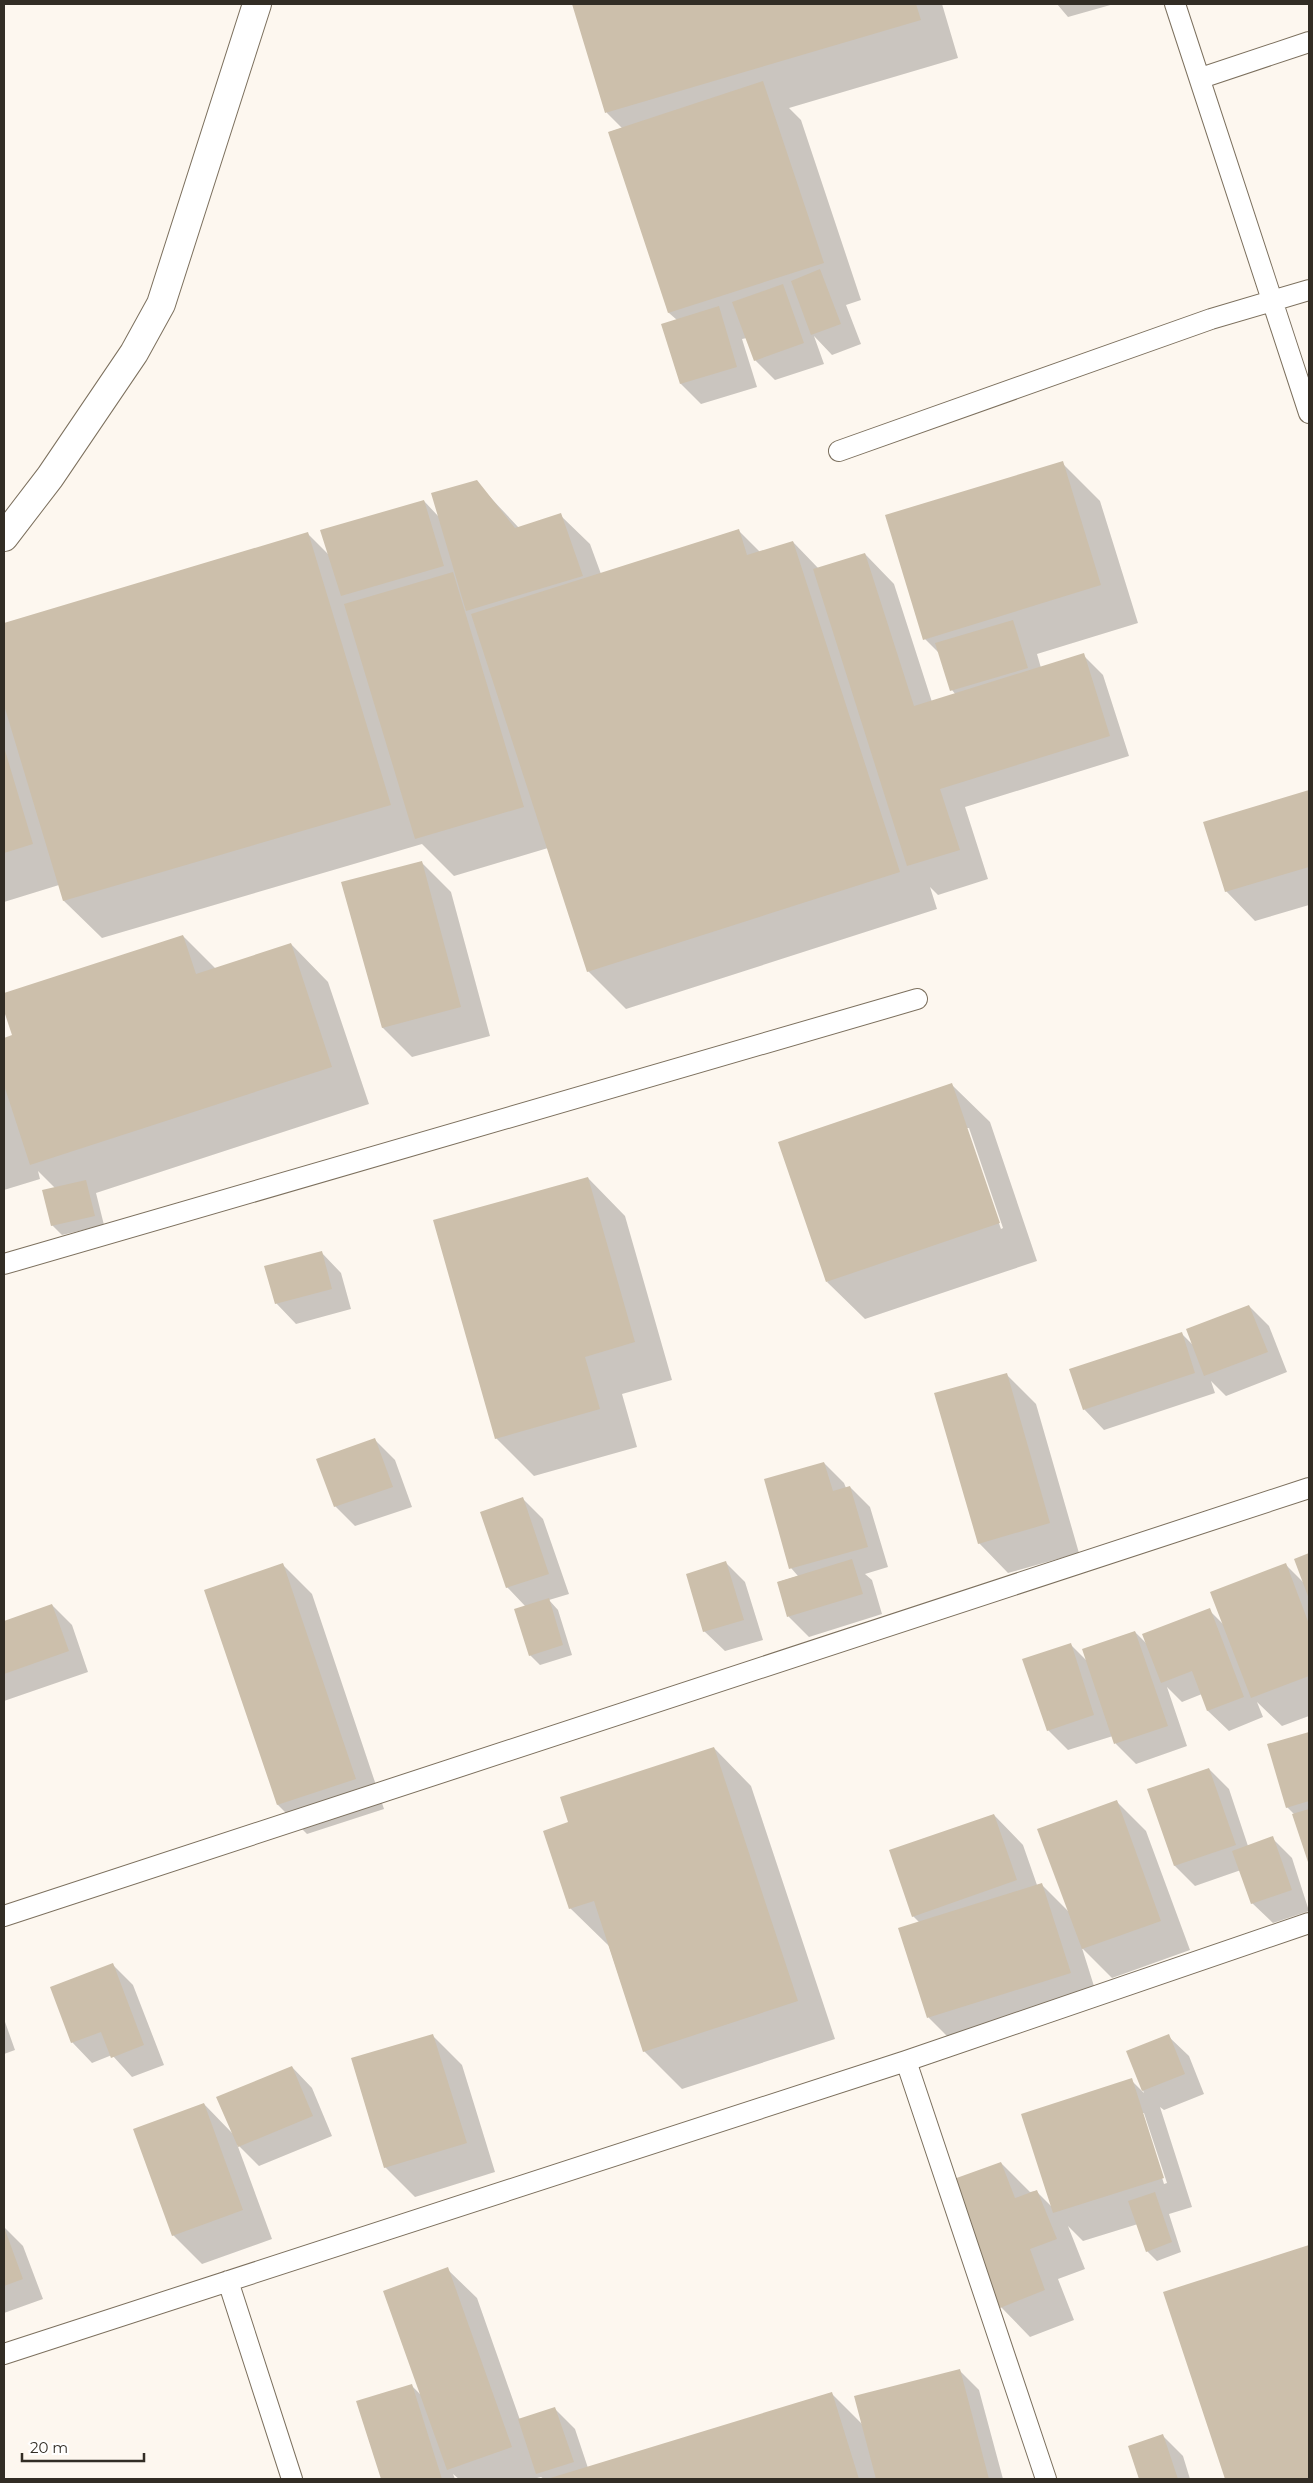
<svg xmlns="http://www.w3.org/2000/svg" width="1313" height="2483" font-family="Montserrat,sans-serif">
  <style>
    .shadow { fill: #0003; fill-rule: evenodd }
    .building { fill: #ccbfab }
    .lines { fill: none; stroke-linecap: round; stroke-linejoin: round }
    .lane-casing { stroke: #7c705e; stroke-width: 22 }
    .street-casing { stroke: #7c705e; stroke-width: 30 }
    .lane { stroke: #fff; stroke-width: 20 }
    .street { stroke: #fff; stroke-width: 28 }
  </style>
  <rect width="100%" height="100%" fill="#fdf7ef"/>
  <path class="shadow" d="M574 4H942L958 58 789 108 801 120 861 300 846 305 861 344 832 355 814 336 824 364 775 380 755 360 747 338 742 339 757 387 701 404 681 384 677 320 669 313 610 132 622 128 607 113Z
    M1057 4H1114L1068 17Z
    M1062 463 1100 501 1138 623 1037 654 1041 668 1083 655 1103 675 1129 756 965 807 988 879 938 895 930 887 937 909 626 1009 588 971 548 848 454 876 422 844 102 938 64 901 59 885 4 902V624L308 534 329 555 424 501 439 517 476 482 519 528 560 515 590 544 601 574 738 530 760 552 793 542 819 569 865 554 894 584 932 702 956 695 952 690 941 655 925 639Z
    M1309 792V905L1255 921 1226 891 1205 823Z
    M421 862 451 892 490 1036 412 1057 383 1028 343 883Z
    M183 936 216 969 291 944 328 982 369 1104 96 1193 104 1225 62 1235 52 1225 55 1188 38 1171 40 1179 4 1190V1039L14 1036 4 1007V995Z
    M952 1085 990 1122 1037 1261 865 1319 827 1282ZM966 1128H969L1003 1228 1001 1229Z
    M588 1178 625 1216 672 1380 622 1394 637 1447 534 1476 496 1438Z
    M321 1252 341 1273 351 1309 296 1324 276 1303Z
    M1249 1306 1269 1326 1287 1372 1226 1396 1211 1381 1215 1393 1104 1430 1084 1409 1182 1334 1194 1346Z
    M1006 1374 1036 1404 1079 1553 1008 1573 979 1543Z
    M375 1440 395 1460 412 1507 355 1526 335 1506Z
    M824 1463 844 1483 846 1488 850 1487 870 1507 888 1567 865 1574 872 1580 882 1614 809 1637 789 1617 778 1582 798 1576 791 1568Z
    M523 1499 543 1519 569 1594 549 1600 558 1610 572 1655 540 1665 530 1655 526 1607 507 1587Z
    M1309 1554V1716L1282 1726 1257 1702 1263 1717 1229 1731 1208 1711 1202 1694 1182 1702 1167 1687 1187 1746 1136 1764 1116 1744 1113 1736 1068 1750 1048 1730 1070 1644 1088 1662 1135 1632 1147 1644 1209 1610 1224 1625 1286 1565 1304 1583 1295 1560Z
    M725 1562 745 1582 763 1640 725 1651 704 1631Z
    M282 1564 312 1594 384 1809 307 1834 278 1805Z
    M52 1605 72 1625 88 1672 4 1701V1622Z
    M1309 1733V1862L1295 1815 1287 1807 1269 1745Z
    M714 1748 751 1786 835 2039 682 2089 644 2051 609 1946 570 1908V1823Z
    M1209 1769 1229 1789 1248 1846 1272 1838 1292 1858 1309 1911 1273 1923 1252 1903 1241 1870 1195 1886 1175 1866 1149 1790Z
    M1117 1802 1146 1831 1190 1950 1112 1978 1082 1948 1099 2002 958 2047 929 2018 900 1929 920 1923 913 1916 994 1815 1023 1845 1037 1885 1041 1884 1069 1912Z
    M113 1965 133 1985 164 2065 132 2077 112 2055 92 2063 72 2042Z
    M4 2019 15 2050 4 2054Z
    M432 2035 462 2065 495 2172 415 2197 385 2167Z
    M1168 2036 1189 2056 1204 2094 1164 2110 1160 2107 1192 2207 1169 2214 1181 2252 1157 2261 1147 2251 1138 2224 1083 2241 1068 2226 1085 2269 1058 2279 1074 2320 1030 2337 1001 2307V2163L1030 2192 1036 2191 1052 2207 1131 2080 1144 2093 1128 2052ZM1142 2113H1144L1167 2183 1164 2184Z
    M292 2067 312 2088 332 2136 259 2166 237 2144 272 2239 202 2264 173 2235 204 2104 233 2134Z
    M4 2227 23 2246 43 2299 4 2313Z
    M1309 2246V2479H1227L1165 2293Z
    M447 2269 477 2298 520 2420 555 2409 575 2429 588 2468 831 2393 863 2425 959 2370 979 2390 1003 2479H544L541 2477 533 2479H459L453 2474 455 2479H382L358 2402 412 2386 422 2396Z
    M1163 2436 1183 2456 1190 2479H1140L1130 2447Z"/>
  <path class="building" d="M572 4H916L921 20 605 113Z
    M763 81 824 263 668 313 608 132Z
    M820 269 841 324 811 335 791 281Z
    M783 284 804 343 754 361 732 302Z
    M719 306 737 367 680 384 661 324Z
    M1063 461 1101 585 923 640 885 515Z
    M477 480 515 528 561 513 583 576 466 611 431 493Z
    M424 500 444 566 341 596 320 530Z
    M739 529 747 555 793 541 900 872 587 972 471 614Z
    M308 532 391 805 63 901 4 705V623Z
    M865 553 914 706 1084 653 1110 736 940 789 960 850 907 866 813 569Z
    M453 572 524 807 415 839 344 604Z
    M1013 620 1028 668 950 691 935 643Z
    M4 747 33 844 4 853Z
    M1309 790V867L1225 892 1203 822Z
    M422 861 461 1007 382 1028 341 882Z
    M183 935 196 974 291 943 332 1067 30 1165 4 1085V1038L12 1035 4 1011V993Z
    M952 1083 1000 1223 826 1282 778 1142Z
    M588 1177 635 1342 585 1357 600 1409 495 1439 433 1220Z
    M86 1180 95 1216 51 1226 42 1190Z
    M322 1251 332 1289 275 1304 264 1266Z
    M1249 1305 1268 1352 1204 1376 1186 1329Z
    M1182 1332 1195 1373 1083 1410 1069 1369Z
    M1007 1373 1050 1523 978 1544 934 1393Z
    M375 1438 393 1487 334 1507 316 1459Z
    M824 1462 833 1491 850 1486 868 1547 789 1569 764 1479Z
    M523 1497 549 1574 506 1588 480 1512Z
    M1309 1553V1599L1294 1559Z
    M852 1559 863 1594 787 1617 777 1582Z
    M726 1561 744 1620 703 1632 686 1574Z
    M283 1563 356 1779 277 1805 204 1590Z
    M1286 1563 1309 1624V1676L1251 1698 1210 1592Z
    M549 1598 563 1645 529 1656 514 1609Z
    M52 1604 69 1651 4 1674V1621Z
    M1210 1608 1244 1697 1207 1711 1192 1671 1161 1683 1142 1634Z
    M1135 1631 1168 1726 1114 1744 1082 1649Z
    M1071 1643 1094 1715 1047 1731 1022 1659Z
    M1309 1732V1801L1286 1808 1267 1744Z
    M714 1747 798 2001 643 2052 594 1901 569 1909 543 1831 568 1822 560 1797Z
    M1209 1768 1236 1845 1174 1866 1147 1789Z
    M1117 1800 1161 1921 1082 1949 1037 1829Z
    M1309 1809V1865L1292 1814Z
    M994 1814 1017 1880 912 1917 889 1850Z
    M1273 1836 1292 1890 1251 1904 1232 1851Z
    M1042 1883 1071 1973 927 2018 898 1928Z
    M113 1963 144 2045 111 2058 101 2032 71 2043 50 1987Z
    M433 2034 467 2143 384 2168 351 2058Z
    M1169 2034 1185 2074 1142 2091 1126 2051Z
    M292 2066 313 2116 238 2147 216 2097Z
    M1132 2078 1164 2178 1053 2213 1021 2114Z
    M204 2103 243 2210 172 2236 133 2129Z
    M1001 2162 1015 2198 1037 2190 1057 2239 1030 2249 1045 2290 1000 2308 951 2180Z
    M1155 2192 1172 2242 1146 2252 1128 2201Z
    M4 2227 23 2279 4 2286Z
    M1309 2245V2479H1225L1163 2292Z
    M448 2267 512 2447 447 2470 383 2291Z
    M960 2369 989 2479H876L854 2396Z
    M412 2384 442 2479H381L356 2401Z
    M832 2392 859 2479H547Z
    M555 2407 574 2462 536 2474 518 2419Z
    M1163 2434 1178 2479H1139L1128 2446Z"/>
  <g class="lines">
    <defs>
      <path id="lane" d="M1175 4 1309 413
        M1201 78 1309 42
        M839 451 1211 319 1309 290
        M4 1264 917 999
        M4 1916 1309 1488
        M906 2061 1046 2479
        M228 2281 292 2479
        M4 2354 906 2061 1309 1923"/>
      <path id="street" d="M4 537 50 477 134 353 161 304 257 4"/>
    </defs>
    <use href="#lane" class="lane-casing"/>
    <use href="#street" class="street-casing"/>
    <use href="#lane" class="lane"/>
    <use href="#street" class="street"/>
  </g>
  <rect width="1313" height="2483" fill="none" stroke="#322d25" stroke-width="10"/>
  <path d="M22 2453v8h122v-8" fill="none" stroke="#322d25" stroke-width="2.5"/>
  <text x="30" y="2453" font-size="15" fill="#322d25" stroke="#ffffff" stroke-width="4" paint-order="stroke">20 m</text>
</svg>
